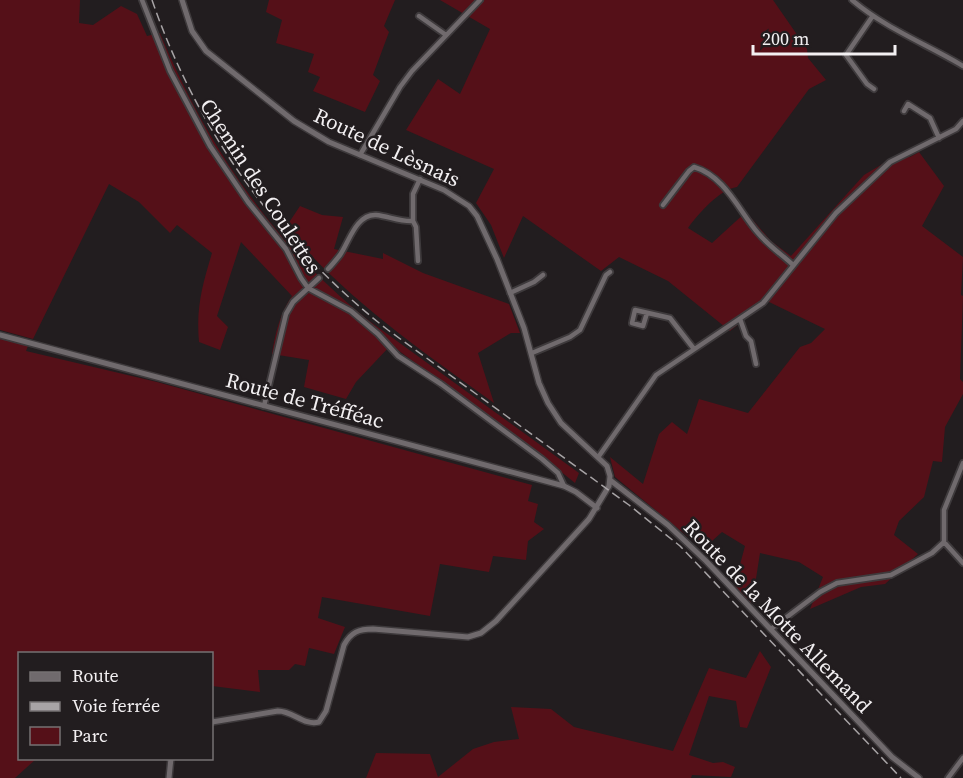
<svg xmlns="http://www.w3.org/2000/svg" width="963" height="778" font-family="'Source Serif 4',serif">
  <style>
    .green { fill: #551018 }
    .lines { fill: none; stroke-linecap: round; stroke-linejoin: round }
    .minor-casing { stroke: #3e3a3c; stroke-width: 8 }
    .tertiary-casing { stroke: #3e3a3c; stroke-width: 8 }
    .minor { stroke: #706a6d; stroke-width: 4.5 }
    .tertiary { stroke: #706a6d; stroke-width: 5 }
    .rail { stroke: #a8a4a6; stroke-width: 1.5; stroke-dasharray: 9 4.5; stroke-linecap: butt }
    .labels { text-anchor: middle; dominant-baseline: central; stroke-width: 5; stroke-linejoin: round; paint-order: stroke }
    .street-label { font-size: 21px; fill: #f3f0f2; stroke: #221d1f }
  </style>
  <rect width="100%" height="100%" fill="#221d1f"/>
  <path class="green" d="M0 0H80L79 23 93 25 121 6 137 14 147 36 160 33C205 143 274 245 368 320L579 473 575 483 539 454 391 345 356 382 346 399 304 387 309 360 272 354C275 334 280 313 292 296L241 242 217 316 228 327 220 350 199 342C196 308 202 286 212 253L177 225 170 233 139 202 109 184 33 339 0 330Z
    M269 0H395L384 26 389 32 373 75 380 81 365 112 313 91 320 77 308 72 314 54 276 43 282 20 266 12Z
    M440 0H773L807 49 808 58 826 80 809 89 737 187C720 189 698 214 688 228L712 243 746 212 771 241 791 256 864 175 904 151 910 157 919 152 944 186 922 226 963 257 961 295 963 296 960 379 963 382V394L945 427 942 462 933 461 924 497 899 521 894 535 918 554 885 584 861 587 810 609 823 577 799 562 760 553 752 604 734 587 745 546 722 532 703 549 615 477 610 457 643 484 659 434 672 422 687 434 699 399 748 413 800 347 811 343 825 329 767 301 730 331 668 281 619 257 601 271 523 216 504 258 491 225 476 203 494 169 406 130 438 79 460 94 490 29Z
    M300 206 322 215 343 217 334 249 383 259V253L423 273 509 304 520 333H511L478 353 494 403C419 349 345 298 286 227Z
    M0 339 28 346 26 351 157 382 532 485 528 501 538 504 534 522 544 529 528 541 526 560 493 556 489 572 440 564 430 616 322 597 318 618 345 627 334 654 309 648 305 666 295 664 289 670H258L260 692 212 686V654H20V758L36 759 15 778H0Z
    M760 651 771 667 747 728 740 727 736 701 709 696 689 755 713 763 723 762 735 767 731 777 692 775 691 778H366L376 753 430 754 438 777 473 749 494 742 519 739 511 707 551 709 574 727 673 751 709 668 746 678Z"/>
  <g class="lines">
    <defs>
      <path id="minor" d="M142 0 170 71 210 146 248 202 286 249 301 278 308 288 351 311 378 334 398 356 441 384 542 459 558 473 564 486
        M852 0C885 28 926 44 963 66
        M419 16 446 35
        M872 17 846 55 867 84 874 89
        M904 111 908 104 930 118 939 138
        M360 155 400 87 412 71 480 0
        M663 205 689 171 694 167C725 176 739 211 758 233 768 245 781 254 792 264
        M413 221 416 227 418 261
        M328 269C332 265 336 260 340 255 349 242 356 214 376 215 388 216 400 222 413 221V194L420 179
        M510 293 534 282 543 275
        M647 313 643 326 632 323 635 310 670 318 694 349
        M740 319 746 336 751 341 756 364
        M532 353 570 337 580 330 606 275 610 272
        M264 406 286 314 293 302 319 278
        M599 456 656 375 763 303 836 213 890 162 956 129 963 121
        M944 542 963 563
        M771 629 820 592 837 583 891 575 932 553 944 542V510L963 463
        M948 778 963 758"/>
      <path id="tertiary" d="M182 0 192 31 206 51 294 121 329 142 444 190 469 206 477 216 497 259 524 328 539 383 548 403 561 423 607 466 610 476 609 486 589 519 496 621 481 633 468 637 373 629C359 629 351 632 344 645L326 711 319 722C304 726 293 711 278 711L212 722
        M0 335 564 486 576 492 597 508
        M610 480 668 525 706 561 892 757 919 778
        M169 778 171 758"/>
    </defs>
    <use href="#minor" class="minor-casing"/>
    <use href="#tertiary" class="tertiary-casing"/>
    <use href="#minor" class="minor"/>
    <use href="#tertiary" class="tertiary"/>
    <path class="rail" d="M152 0C197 131 279 245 388 330L629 505 680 546 901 778"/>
  </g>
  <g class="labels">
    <g class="street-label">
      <text transform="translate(387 147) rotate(25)">Route de Lèsnais</text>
      <text transform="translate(261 186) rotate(57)">Chemin des Coulettes</text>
      <text transform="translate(305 400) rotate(15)">Route de Tréfféac</text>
      <text transform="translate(778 616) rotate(46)">Route de la Motte Allemand</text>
    </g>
  </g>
  <rect x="18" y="652" width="195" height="108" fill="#221d1f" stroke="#767173" stroke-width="1.5"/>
  <rect x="30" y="672" width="30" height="9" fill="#706a6d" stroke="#767173" stroke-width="1.5"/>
  <text x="72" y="682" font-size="18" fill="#f3f0f2">Route</text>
  <rect x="30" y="702" width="30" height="9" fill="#a8a4a6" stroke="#767173" stroke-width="1.5"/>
  <text x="72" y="712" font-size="18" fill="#f3f0f2">Voie ferrée</text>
  <rect x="30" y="727" width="30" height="18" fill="#551018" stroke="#767173" stroke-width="1.5"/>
  <text x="72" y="742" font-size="18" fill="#f3f0f2">Parc</text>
  <path d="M753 45v9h142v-9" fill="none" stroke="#f3f0f2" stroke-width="3"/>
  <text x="762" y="45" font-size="18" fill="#f3f0f2" stroke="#221d1f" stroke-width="4.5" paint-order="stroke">200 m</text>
</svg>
